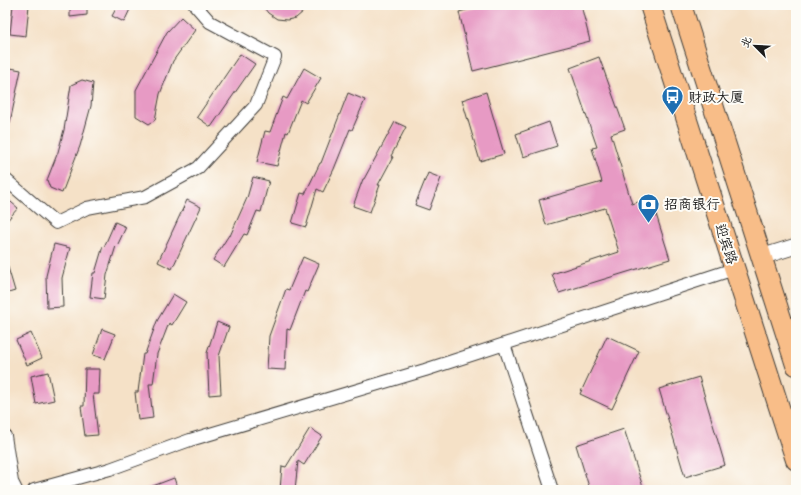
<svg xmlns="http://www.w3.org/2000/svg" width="801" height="495" font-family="'Balsamiq Sans','LXGW WenKai TC',sans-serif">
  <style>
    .building { fill: #e79ac4 }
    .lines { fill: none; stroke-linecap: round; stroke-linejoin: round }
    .minor-casing { stroke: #3d3a36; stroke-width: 14 }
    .tertiary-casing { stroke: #3d3a36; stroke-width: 17 }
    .trunk-casing { stroke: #3d3a36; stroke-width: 22 }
    .minor { stroke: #fff; stroke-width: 12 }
    .tertiary { stroke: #fff; stroke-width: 15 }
    .trunk { stroke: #f8bd88; stroke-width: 20 }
    .labels { text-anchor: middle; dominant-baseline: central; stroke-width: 4; stroke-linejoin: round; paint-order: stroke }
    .poi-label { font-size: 14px; fill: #1c1c1c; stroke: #fdfcf7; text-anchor: start }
    .street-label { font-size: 14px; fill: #1c1c1c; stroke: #fdfcf7 }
  </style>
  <rect width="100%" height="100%" fill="#fdfcf7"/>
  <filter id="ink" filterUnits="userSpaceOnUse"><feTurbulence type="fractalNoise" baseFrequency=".025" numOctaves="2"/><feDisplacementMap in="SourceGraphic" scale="8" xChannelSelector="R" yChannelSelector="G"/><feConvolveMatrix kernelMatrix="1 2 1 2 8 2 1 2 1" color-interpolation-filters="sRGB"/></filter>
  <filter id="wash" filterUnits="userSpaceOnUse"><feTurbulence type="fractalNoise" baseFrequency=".012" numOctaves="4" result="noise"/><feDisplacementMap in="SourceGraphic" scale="16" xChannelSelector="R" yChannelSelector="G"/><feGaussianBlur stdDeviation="0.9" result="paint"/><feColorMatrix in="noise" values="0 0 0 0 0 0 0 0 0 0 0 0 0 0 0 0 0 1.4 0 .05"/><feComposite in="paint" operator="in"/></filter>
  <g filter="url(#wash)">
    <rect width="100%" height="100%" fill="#f5e1c7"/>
    <g id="blocks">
      <path class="building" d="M13 5H29L26 36 10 34Z
        M70 5H87V15L70 17Z
        M118 5H132L124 22 112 16Z
        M262 5H311L296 18 287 20 277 19 268 13Z
        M484 5H581L590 41 473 71 459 12Z
        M181 17 195 30 173 61 160 94 155 120 149 124 136 116V90L167 32Z
        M240 54 255 64 211 127 197 117Z
        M599 57 625 129 611 134 632 204 651 198 670 259 559 293 552 274 619 252 605 208 546 225 539 200 602 182 592 148 597 147 570 68Z
        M5 67 21 70 9 127H5Z
        M304 68 321 78 306 103 301 100 288 133 286 132 277 166 257 162 265 131 270 132 283 97 287 99Z
        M82 80 93 83 91 106 80 146 62 193 50 188 47 180 58 152 64 130 71 85Z
        M486 92 504 154 480 161 462 100Z
        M348 93 365 100 352 130 350 129 334 169 323 192 317 189 306 227 292 223 301 193 305 194 320 163H321Z
        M395 122 406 127 391 156 393 157 378 185H380L370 212 353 206 363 179H364Z
        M549 122 557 146 523 157 516 134Z
        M428 173 441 178 429 210 415 205Z
        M253 177 269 181 261 212 257 211 247 235 244 234 224 267 213 260 229 235 230 236 247 198Z
        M5 197 18 208 5 223Z
        M187 200 201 207 172 269 158 262Z
        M115 222 126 227 117 246H116L107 275 104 299 90 297 93 273H95L103 246 104 247Z
        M54 244 70 248 62 278 63 307 47 308 46 276Z
        M303 257 319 264 307 292 305 291 290 330 287 329 285 370 267 369 269 336 286 289 289 290Z
        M5 264H7L15 291 5 294Z
        M173 294 186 302 172 325 169 323 157 354 153 384H149L153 418 138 420 135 392H138L143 354H145L157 321Z
        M217 322 229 327 219 356 221 394 209 395 207 353Z
        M102 329 115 334 105 359 93 355Z
        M31 333 42 358 27 365 16 340Z
        M607 336 639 351 612 409 580 394Z
        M85 369H100L99 394H93L98 435 85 436 81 406H84Z
        M48 372 54 400 36 404 31 376Z
        M699 377 725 465 685 477 659 389Z
        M310 428 322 436 304 465 298 461 295 490H280L282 466 286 467Z
        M624 429 644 490H590L576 445Z
        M174 478 178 490H145V489Z"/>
    </g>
  </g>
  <g filter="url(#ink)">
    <use href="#blocks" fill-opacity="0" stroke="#3d3a36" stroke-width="1"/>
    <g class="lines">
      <defs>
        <path id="minor" d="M5 179 56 223 87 208 145 197 198 168 256 105 275 57 210 22 195 5
          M504 344 552 490
          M5 436 12 482 16 490
          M34 490 110 469 190 440 425 370 734 269"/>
        <path id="tertiary" d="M761 257 796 246"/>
        <path id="trunk" d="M650 5 796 460
          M681 5 796 365"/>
      </defs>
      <use href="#minor" class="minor-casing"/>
      <use href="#tertiary" class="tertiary-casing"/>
      <use href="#trunk" class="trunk-casing"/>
      <use href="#minor" class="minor"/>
      <use href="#tertiary" class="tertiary"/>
      <use href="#trunk" class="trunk"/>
    </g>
  </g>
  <defs>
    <symbol id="bus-pin" viewBox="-11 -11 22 30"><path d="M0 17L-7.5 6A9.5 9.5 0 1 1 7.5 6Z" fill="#1f6fb2" stroke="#fdfcf7"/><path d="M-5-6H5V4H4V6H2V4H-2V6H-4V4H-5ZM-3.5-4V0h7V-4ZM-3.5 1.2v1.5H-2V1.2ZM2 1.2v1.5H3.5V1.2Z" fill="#fff"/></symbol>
    <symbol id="bank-pin" viewBox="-11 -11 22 30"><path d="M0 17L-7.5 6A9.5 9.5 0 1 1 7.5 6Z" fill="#1f6fb2" stroke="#fdfcf7"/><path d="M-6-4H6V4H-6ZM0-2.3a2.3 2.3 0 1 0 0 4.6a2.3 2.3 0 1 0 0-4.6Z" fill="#fff"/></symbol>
  </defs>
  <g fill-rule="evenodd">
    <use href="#bus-pin" x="660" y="84" width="25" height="34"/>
    <use href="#bank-pin" x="636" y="192" width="25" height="34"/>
  </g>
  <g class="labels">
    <g class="poi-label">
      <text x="688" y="97">财政大厦</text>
      <text x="664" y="204">招商银行</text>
    </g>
    <g class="street-label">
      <text transform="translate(726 244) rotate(72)">迎宾路</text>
    </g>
  </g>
  <rect width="801" height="495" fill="none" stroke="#fdfcf7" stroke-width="20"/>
  <g transform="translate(755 46) rotate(294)" stroke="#fdfcf7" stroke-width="3" paint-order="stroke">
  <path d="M0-3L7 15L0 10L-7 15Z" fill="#1c1c1c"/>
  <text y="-6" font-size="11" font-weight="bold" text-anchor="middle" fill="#1c1c1c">北</text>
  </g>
</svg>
